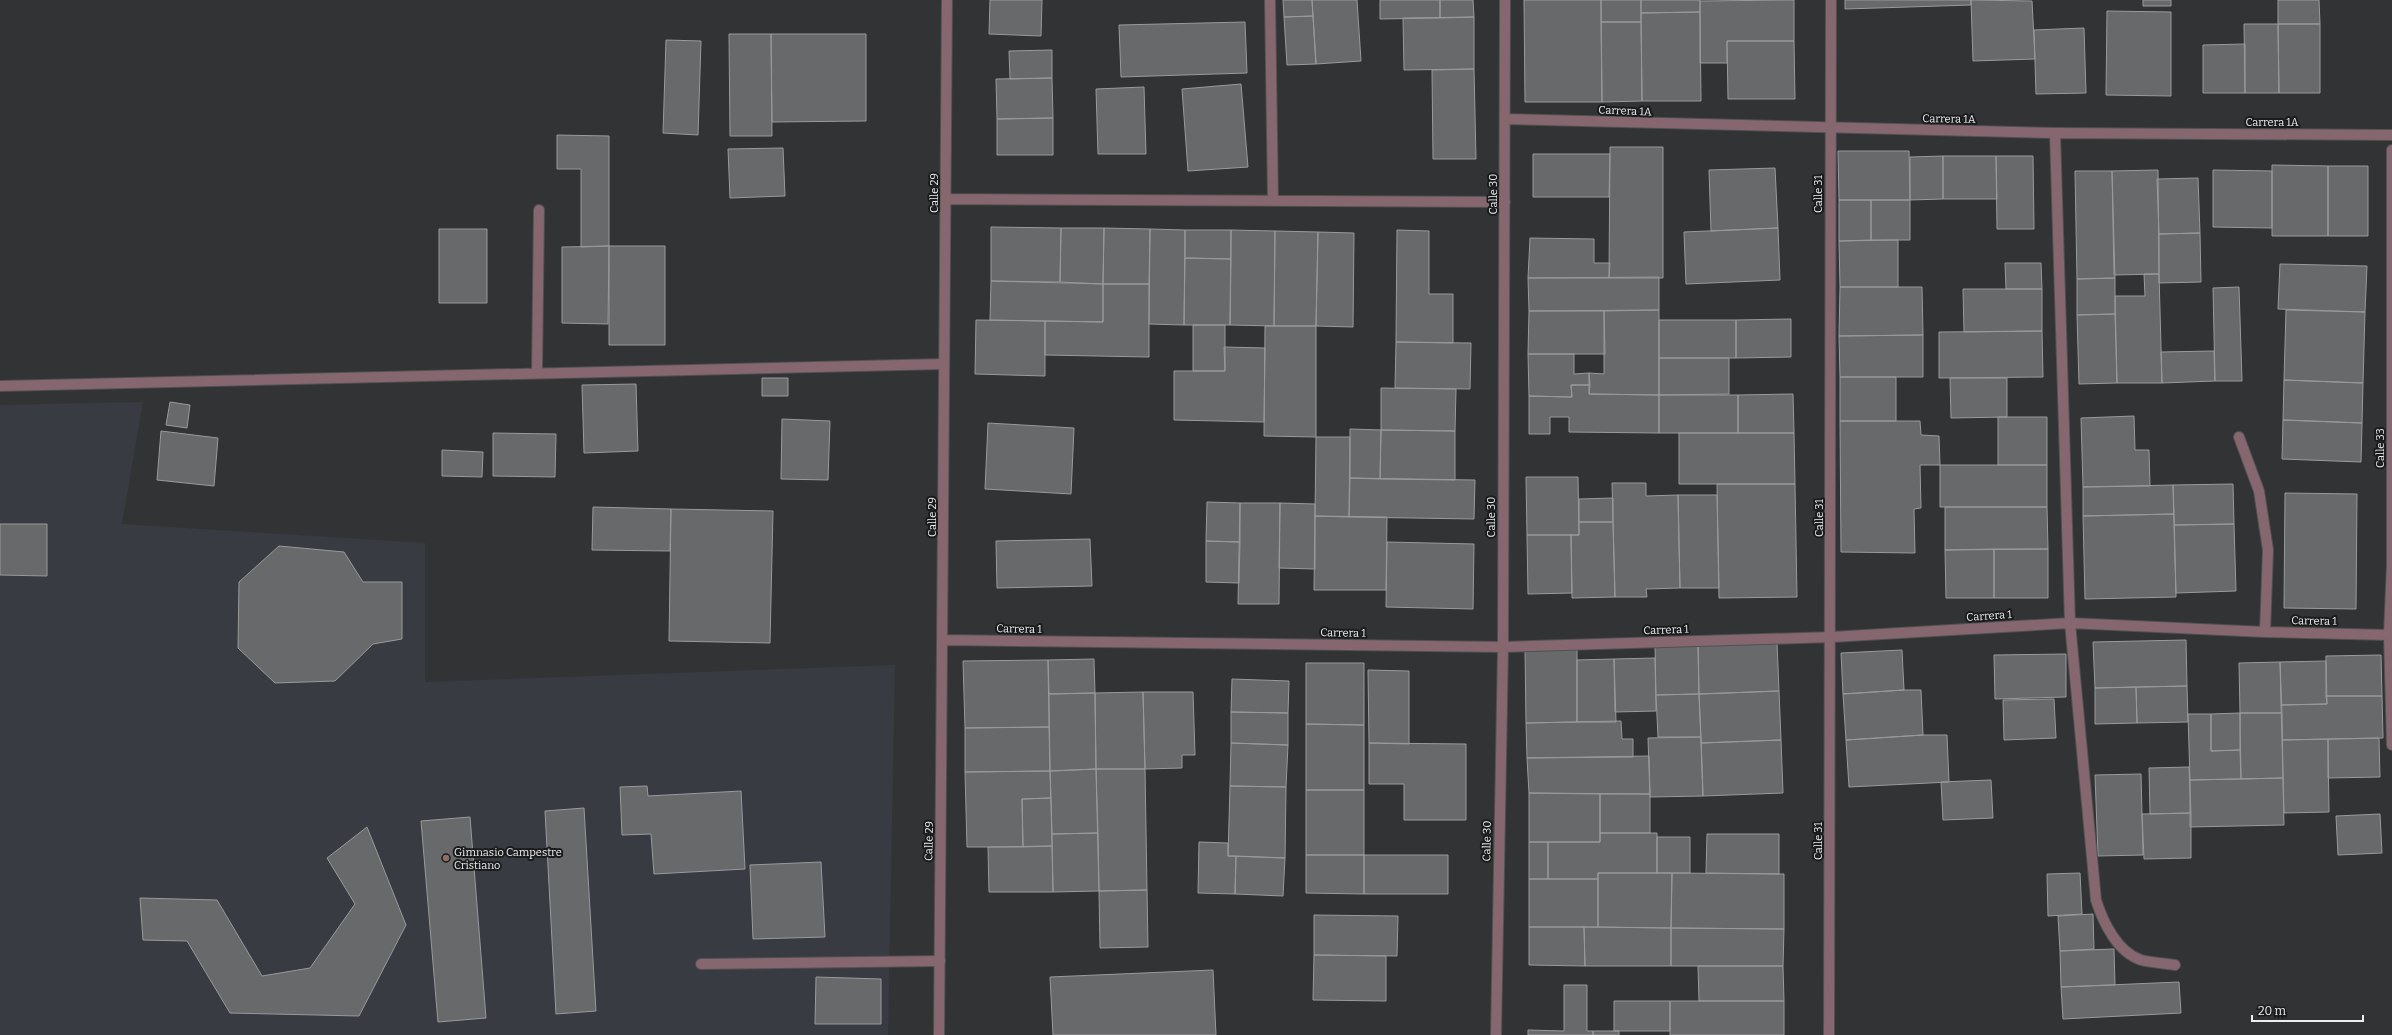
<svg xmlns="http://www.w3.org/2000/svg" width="2392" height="1035" font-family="Bitter,serif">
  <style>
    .built { fill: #393b43 }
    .building { fill: #68696b; stroke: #9a9a9d }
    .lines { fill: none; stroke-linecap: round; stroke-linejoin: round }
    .lane-casing { stroke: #505153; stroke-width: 12 }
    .street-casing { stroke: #505153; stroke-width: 12 }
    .lane { stroke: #86676f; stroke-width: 10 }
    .street { stroke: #86676f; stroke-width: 10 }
    .education-dot { fill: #8d6e63; stroke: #1a1b1c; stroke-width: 1.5 }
    .labels { text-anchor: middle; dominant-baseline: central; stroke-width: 4; stroke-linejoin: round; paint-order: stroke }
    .street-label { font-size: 11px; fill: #edeeef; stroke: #1a1b1c }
    .poi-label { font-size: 11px; fill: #edeeef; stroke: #1a1b1c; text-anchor: start }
  </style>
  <rect width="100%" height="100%" fill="#323335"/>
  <path class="built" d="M143 402 122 524 425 543V682L895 665 888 1035H0V405Z"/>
  <path class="building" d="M990 0H1042L1041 36 989 34Z
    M1283 0H1312L1313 16 1284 17Z
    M1312 0H1357L1361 61 1316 64Z
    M1380 0H1440V18L1380 19Z
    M1440 0H1473L1474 17 1440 18Z
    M1524 0H1601L1602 102H1525Z
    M1601 0H1641V22H1601Z
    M1641 0H1700V12L1641 13Z
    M1794 0V41H1727V63H1700V1Z
    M1845 0H1971V5L1845 9Z
    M1971 0 2032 1 2035 59 1973 61Z
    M2143 0H2171V6H2143Z
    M2278 0H2319L2320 24H2278Z
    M2107 11 2171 12V96L2106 95Z
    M1700 12 1701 101H1642L1641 13Z
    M1313 16 1316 64 1287 65 1284 17Z
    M1474 17V69L1404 70 1403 18Z
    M1245 22 1247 73 1121 77 1119 25Z
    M1601 22H1641L1642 101 1602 102Z
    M2244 24H2278L2279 93H2245Z
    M2278 24H2320V93H2279Z
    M2084 28 2086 93 2036 94 2034 30Z
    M729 34H771L772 136H730Z
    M771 34H866V121L772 122Z
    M666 40 701 41 698 135 663 133Z
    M1727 41H1794L1795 99H1728Z
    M2245 44V93H2203V45Z
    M1052 50V78L1010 79 1009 51Z
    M1474 69 1476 159H1433L1432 70Z
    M1052 78 1053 118 997 119 996 79Z
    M1241 84 1248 167 1188 171 1182 89Z
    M1144 87 1146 154H1098L1096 89Z
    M1053 118V155H997V119Z
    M557 135 609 136V246L581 247V169H557Z
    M1610 147H1663V278H1609Z
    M783 148 785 196 730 198 728 149Z
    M1838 151H1909L1910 200H1839Z
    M1533 154H1610L1609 197H1533Z
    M1943 156H1996L1997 199H1943Z
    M1943 156V199L1910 200V157Z
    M1996 156H2033L2034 229H1997Z
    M2272 165 2328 166V236H2272Z
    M2328 166H2368V236H2328Z
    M1775 168 1778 228 1711 231 1709 170Z
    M2158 170 2159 274 2114 275 2112 171Z
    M2213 170 2272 171V228L2213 227Z
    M2075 171H2112L2115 278 2077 279Z
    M2198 178 2200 233 2159 234 2157 179Z
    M1839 200H1871V240L1839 241Z
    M1871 200H1910V240H1871Z
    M991 227 1061 228 1060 282 991 281Z
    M1061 228H1104L1103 284 1060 282Z
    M1104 228 1150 229 1149 284H1103Z
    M1778 228 1780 280 1686 284 1684 232Z
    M439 229H487V303H439Z
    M1150 229 1185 230 1184 325 1149 324Z
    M1185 230H1231V259L1185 258Z
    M1231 230 1275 231 1274 326 1230 325Z
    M1397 230 1429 231V294H1453V343L1396 342Z
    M1275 231 1318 232 1316 326H1274Z
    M1318 232 1354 233 1353 327 1316 326Z
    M2200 233 2201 282 2159 283V234Z
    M1530 238 1594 239V263H1610L1609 278H1528Z
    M1898 240V287H1840L1839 241Z
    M609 246H665V345H609Z
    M609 246 608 324 562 323V247Z
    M1185 258 1231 259 1230 325H1184Z
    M2005 263H2041L2042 289H2006Z
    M2280 264 2367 266 2365 312 2278 309Z
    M2144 274H2159L2162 383H2117L2115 296H2145Z
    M1659 277V310L1529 311 1528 278Z
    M2115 278V314L2077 315V279Z
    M991 281 1103 284V322L990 320Z
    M1103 284H1149V357L1045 355V321L1103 322Z
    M1840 287H1922L1923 335 1839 336Z
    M2239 287 2242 381H2215L2213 288Z
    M1963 289H2042V331L1964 332Z
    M1659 310V395L1589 394V373L1604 374V311Z
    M2286 310 2365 312 2363 383 2284 380Z
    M1529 311H1604L1605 354H1528Z
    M2115 314 2117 383 2079 384 2077 315Z
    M1791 319V357L1736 358V320Z
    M976 320 1045 321V376L975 374Z
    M1659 320H1736V358H1659Z
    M1193 325H1225V371H1193Z
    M1265 326H1316V437L1264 436Z
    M2042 331 2043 377 1939 378V332Z
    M1923 335V377H1840L1839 336Z
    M1396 342 1471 343 1470 389 1395 388Z
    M1224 347 1265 348 1264 422 1174 420V371H1225Z
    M2214 351 2215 381 2162 383 2161 352Z
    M1528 354H1574V374L1589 373 1590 385H1571L1572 397 1529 396Z
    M1659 358H1729V394L1659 395Z
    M1840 377H1896V421H1840Z
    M762 378H788V396H762Z
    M1950 378H2007V417L1951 418Z
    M2284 380 2363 383 2362 423 2283 420Z
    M636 384 638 451 584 453 582 385Z
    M1571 385H1590L1589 394 1659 395V433L1569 432V417H1550V434H1529V396L1572 397Z
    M1381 388 1456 389 1455 431 1381 430Z
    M1793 394 1794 433H1738V395Z
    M1659 395H1738V433H1659Z
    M170 402 190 405 187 428 166 425Z
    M2134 416 2135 450H2149L2150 486 2083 487 2081 418Z
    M1998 417H2047V465H1998Z
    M782 419 830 421 828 480 781 479Z
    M2283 420 2362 423 2361 462 2282 459Z
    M1840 421H1920L1921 435 1939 436 1940 465H1920L1921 508 1914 509 1915 553 1841 552Z
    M988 423 1074 428 1071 494 985 489Z
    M1350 429 1381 430 1380 479 1350 478Z
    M1381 430 1455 431V480L1380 479Z
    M161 431 218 438 214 486 157 480Z
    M493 433 556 434 555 477 493 476Z
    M1679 433H1794L1795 484H1679Z
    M1316 437H1350L1349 517 1315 516Z
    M442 450 483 452 482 477 442 476Z
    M1940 465H2047V507H1940Z
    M1526 477H1578L1579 535H1527Z
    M1350 478 1475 480 1474 519 1349 517Z
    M1612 483H1646V496L1678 495 1680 588 1646 589 1647 597H1615Z
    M1717 484H1795L1797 597 1719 598Z
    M2233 484 2234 524 2174 525 2173 485Z
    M2173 485 2174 514 2083 516V487Z
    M2285 493 2357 494 2356 609 2284 608Z
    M1678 495H1717L1719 588H1680Z
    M1613 498V522H1579V499Z
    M1207 502 1240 503V542L1206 541Z
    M1240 503H1280L1279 604H1238Z
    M1280 503 1315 504V569L1279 568Z
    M593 507 671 509 670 551 592 550Z
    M1945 507H2047L2048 549 1945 550Z
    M671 509 773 511 770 643 669 641Z
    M2174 514 2176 597 2085 599 2083 516Z
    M1315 516 1387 517 1386 590H1314Z
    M1579 522H1613L1615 597 1572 598 1571 535H1579Z
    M0 524H47V576L0 575Z
    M2234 524 2236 591 2176 593 2174 525Z
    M1527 535H1571L1572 593 1528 594Z
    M1090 539 1092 586 997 588 996 541Z
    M1206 541 1240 542 1239 583 1206 582Z
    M1387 542 1474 544 1473 609 1386 607Z
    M279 546 344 552 363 582H402V639L373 644 335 681 275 683 238 648 239 582Z
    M1994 549V598H1946L1945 550Z
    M1994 549H2048V598H1994Z
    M2186 640 2187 686 2095 688 2093 642Z
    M1777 642 1779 691 1699 694 1698 645Z
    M1698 645 1699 694 1656 695 1655 646Z
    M1525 648H1577V722L1526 723Z
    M1902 650 1904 690 1843 694 1841 653Z
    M2066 654V697L1995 699 1994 655Z
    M2381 655 2382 696H2326V656Z
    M1655 658 1656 711 1615 712 1614 659Z
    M1094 659 1095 693 1049 694 1048 660Z
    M1614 659 1616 722H1577V660Z
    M1048 660 1049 727 965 728 963 661Z
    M2326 661 2327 704 2281 705 2280 662Z
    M2280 662 2282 713H2240L2239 663Z
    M1306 663H1364V725L1306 724Z
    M1368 670 1409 671V744L1369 743Z
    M1232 679 1289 681 1288 713 1231 712Z
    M2187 686 2188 722 2137 723 2136 687Z
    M2136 687 2137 723 2095 724V688Z
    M1904 690H1921L1923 735 1846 740 1843 694Z
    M1779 691 1781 740 1701 743 1699 694Z
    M1143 692H1193L1195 755H1182V768L1145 769Z
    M1143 692 1145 769H1096L1095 693Z
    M1095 693 1096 769 1050 771 1049 694Z
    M1699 694 1701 737H1658L1656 695Z
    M2326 696H2382L2383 738 2282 740 2281 705 2327 704Z
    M2054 699 2056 738 2004 740 2003 700Z
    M1231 712 1288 713V745L1231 743Z
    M2240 713V750L2211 751V714Z
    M2240 713H2282L2283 778 2241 779Z
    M2188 714H2211V751L2240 750 2241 779 2190 780Z
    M1621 721 1622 739H1633V757L1527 758 1526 723Z
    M1306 724 1364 725V790H1306Z
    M1049 727 1050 771 965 772V728Z
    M1923 735H1947L1949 782 1849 787 1846 740Z
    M1701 737 1703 796 1650 797 1648 738Z
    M2379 738 2380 777 2328 778V739Z
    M2328 739 2329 812 2284 813 2282 740Z
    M1781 740 1783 793 1703 796 1701 743Z
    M1231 743 1288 745 1286 787 1230 786Z
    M1369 743 1466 744V820H1404V784H1369Z
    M1649 756 1650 794 1529 793 1527 758Z
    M2189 767 2191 813 2150 814 2149 768Z
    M1096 769 1098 833 1052 834 1050 771Z
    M1096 769H1145L1147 890 1099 891Z
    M1050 771 1051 798 1022 799 1023 847H967L965 772Z
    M2141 774 2143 855 2098 856 2095 775Z
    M2283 778 2284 825 2190 827V780Z
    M1991 780 1993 818 1943 820 1941 782Z
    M647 786 648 796 741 791 745 869 654 874 651 834 622 835 620 787Z
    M1230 786 1286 787 1285 858 1228 856Z
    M1306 790H1364V855H1306Z
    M1529 793 1600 794V842H1529Z
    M1600 794H1650V833H1600Z
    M1051 798 1052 846 1023 847 1022 799Z
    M584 808 596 1011 556 1014 545 811Z
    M2191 813V858L2144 859 2142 814Z
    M2380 814 2382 853 2338 855 2336 816Z
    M470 817 486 1018 438 1022 421 821Z
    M367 827 406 925 359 1016 230 1013 187 941 143 940 140 898 217 900 262 976 310 968 355 904 327 858Z
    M1098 833 1099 891 1053 892 1052 834Z
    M1600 833H1657V873H1598V879H1548V842H1600Z
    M1707 834H1779V874L1706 873Z
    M1657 837H1690V873H1657Z
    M1199 842 1228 843V856H1236L1235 894 1198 893Z
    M1529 842H1548V879H1529Z
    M1052 846 1053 892H989L988 847Z
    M1306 855H1364V894L1306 893Z
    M1364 855H1448V894H1364Z
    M1236 856 1285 858 1283 896 1235 894Z
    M821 862 825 937 753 939 750 865Z
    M1598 873H1672L1671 928 1598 927Z
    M1672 873 1784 874V929L1671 928Z
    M2080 873 2082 914 2048 916 2047 874Z
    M1529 879H1598V927H1529Z
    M1147 890 1148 947 1100 948 1099 891Z
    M2093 914 2094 949 2060 951 2058 916Z
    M1314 915 1398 916 1397 956 1314 955Z
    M1529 927H1584L1585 966 1529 965Z
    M1584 927 1671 928V966H1585Z
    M1671 928 1784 929 1783 966H1671Z
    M2114 949 2115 985 2061 987 2060 951Z
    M1314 955 1386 956V1001L1313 1000Z
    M1698 966H1783L1784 1001H1699Z
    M1213 970 1216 1035H1053L1050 977Z
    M816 977 881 979V1024H815Z
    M2179 982 2181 1013 2063 1019 2061 987Z
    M1564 985H1587V1031H1593V1035H1528V1030L1564 1031Z
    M1614 1001H1670V1031H1614Z
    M1670 1001H1784V1035H1670Z
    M1593 1031H1619V1035H1593Z"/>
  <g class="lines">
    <defs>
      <path id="lane" d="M537 373 539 210
        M0 386 944 364
        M701 964 940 961"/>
      <path id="street" d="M1270 0 1273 200
        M1505 119 2055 133 2392 135
        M2055 133 2070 623 2096 900C2103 922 2117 952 2141 960 2152 963 2165 963 2175 965
        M2392 150V564L2389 635 2392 745
        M946 199 1505 202
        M2239 437 2259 491 2268 550 2265 632
        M943 640 1503 647 1832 637 2070 623 2265 632 2389 635
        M939 1035 947 0
        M1496 1035 1503 647 1505 0
        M1829 1035 1831 0"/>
    </defs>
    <use href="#lane" class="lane-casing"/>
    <use href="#street" class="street-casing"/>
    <use href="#lane" class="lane"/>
    <use href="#street" class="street"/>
  </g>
  <circle class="education-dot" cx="446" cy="858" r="4"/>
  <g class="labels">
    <g class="street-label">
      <text transform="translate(1625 111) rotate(2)">Carrera 1A</text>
      <text transform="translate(1949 119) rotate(1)">Carrera 1A</text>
      <text x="2272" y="122">Carrera 1A</text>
      <text transform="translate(934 193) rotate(-90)">Calle 29</text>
      <text transform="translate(1493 194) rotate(-90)">Calle 30</text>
      <text transform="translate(1818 194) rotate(-90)">Calle 31</text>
      <text transform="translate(2380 448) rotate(-90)">Calle 33</text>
      <text transform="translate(932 517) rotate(-90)">Calle 29</text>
      <text transform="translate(1491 517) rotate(-90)">Calle 30</text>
      <text transform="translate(1819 518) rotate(-90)">Calle 31</text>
      <text transform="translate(1989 616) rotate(-4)">Carrera 1</text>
      <text transform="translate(2314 621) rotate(1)">Carrera 1</text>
      <text transform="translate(1019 629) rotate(1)">Carrera 1</text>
      <text transform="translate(1666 630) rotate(-2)">Carrera 1</text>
      <text transform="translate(1343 633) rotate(1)">Carrera 1</text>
      <text transform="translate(929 841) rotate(-89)">Calle 29</text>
      <text transform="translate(1487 841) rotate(-89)">Calle 30</text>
      <text transform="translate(1818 841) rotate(-90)">Calle 31</text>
    </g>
    <g class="poi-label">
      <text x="454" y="852">Gimnasio Campestre<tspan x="454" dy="13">Cristiano</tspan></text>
    </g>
  </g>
  <path d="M2252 1015v6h111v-6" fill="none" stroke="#edeeef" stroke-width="2"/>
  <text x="2258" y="1015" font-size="12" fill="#edeeef" stroke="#1a1b1c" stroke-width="3" paint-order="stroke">20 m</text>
</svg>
